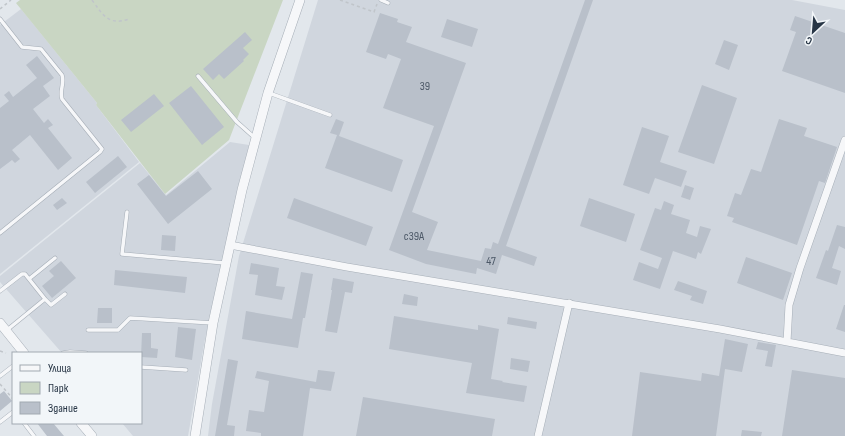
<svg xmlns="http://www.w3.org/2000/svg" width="845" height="436" font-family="'Sofia Sans Condensed',sans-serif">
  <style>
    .built { fill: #d0d6de }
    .green { fill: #c9d6c3 }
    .building { fill: #b9c0ca }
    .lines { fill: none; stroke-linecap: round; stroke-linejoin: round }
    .service-casing { stroke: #a6aeb7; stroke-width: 4.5 }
    .minor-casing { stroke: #a6aeb7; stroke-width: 8 }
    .tertiary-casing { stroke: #a6aeb7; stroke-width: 10 }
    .path { stroke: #c0c5ca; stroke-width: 1.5; stroke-dasharray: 3 3; stroke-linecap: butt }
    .service { stroke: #f6f7f9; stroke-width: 3.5 }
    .minor { stroke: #f6f7f9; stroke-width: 7 }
    .tertiary { stroke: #f6f7f9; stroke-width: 9 }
    .labels { text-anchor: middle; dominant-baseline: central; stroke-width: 4; stroke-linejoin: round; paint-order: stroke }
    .number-label { font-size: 12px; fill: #4c5867 }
  </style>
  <rect width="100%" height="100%" fill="#e2e7ec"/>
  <path class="built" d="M318 0H792L845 10V436H208L212 404 239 256Z
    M21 9 97 103 96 105 139 162 0 274V25Z
    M230 142 249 145 205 339 188 436H133L122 423H141V353H62L0 282V276L140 163 166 195Z"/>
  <path class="green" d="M20 0H283L229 140 165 194 96 105 97 103 16 3Z"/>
  <path class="building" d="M585 0H593L506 246 537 257 534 266 502 255 496 274 477 268 476 274 426 264 389 250 434 126 383 108 401 59 388 54 386 59 366 52 380 13 398 19 397 22 412 27 406 42 466 63 412 212 438 222 427 250 481 261 485 248 491 249 493 242 498 244Z
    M795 16 845 33V93L782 71 796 32 790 30Z
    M447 19 478 29 472 47 441 37Z
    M245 32 252 40 243 48 249 54 243 60 244 61 224 79 219 74 213 80 203 69Z
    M724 40 738 45 729 70 715 64Z
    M37 56 54 78 43 86 50 96 33 109 44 123 48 119 53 125 48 128 72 158 58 170 30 135 12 150 20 159 15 163 12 160 0 169V108L9 101 4 95 9 91 13 97 37 78 26 65Z
    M702 85 737 98 714 164 678 152Z
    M191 86 224 127 202 145 169 103Z
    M154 94 164 106 131 132 121 120Z
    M336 119 344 122 339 136 403 160 392 192 325 168 337 135 330 133Z
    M779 119 807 128 804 136 837 147 825 183 819 181 797 245 732 222 734 218 727 216 735 193 741 195 751 169 761 172Z
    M642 127 669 136 660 162 687 171 681 187 655 178 649 194 623 185Z
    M118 156 127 167 95 193 86 182Z
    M198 171 212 189 168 224 137 184 149 175 166 196Z
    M685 185 694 188 690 200 681 197Z
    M62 198 67 203 57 210 53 205Z
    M294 198 373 227 366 246 287 218Z
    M589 198 635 214 626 242 580 226Z
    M664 201 674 205 671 214 690 220 686 233 697 237 700 226 711 229 701 254 698 252 696 259 673 251 660 289 633 280 639 262 658 269 662 258 640 250 655 208 661 210Z
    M837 225 845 227V249L839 246 832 268 841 271 837 285 816 278 826 250 828 251Z
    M162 235 176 236 175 251 161 250Z
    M746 257 792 273 783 300 737 283Z
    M61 261 76 278 52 298 42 286 54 276 49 271Z
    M251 263 279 268 276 286 285 287 282 300 255 295 258 275 249 274Z
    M115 270 187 277 185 293 114 285Z
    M301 272 313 274 305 318H303L298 348 242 339 246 311 292 319Z
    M333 278 354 282 352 293 345 292 337 333 325 331 332 290H331Z
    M678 281 707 291 703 304 690 300 692 296 674 290Z
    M404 294 418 297 417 306 402 304Z
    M844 305H845V332L836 329Z
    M98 308H112V323H97Z
    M394 316 478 330V325L499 329 491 379 503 381 502 382 527 386 524 402 466 393 472 363 389 349Z
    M508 317 537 322 536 329 507 324Z
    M178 327 196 329 192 360 175 357Z
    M142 333H151V348L158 349 157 358 141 357Z
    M725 339 748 344 742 372 725 369 716 436H632L640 372 701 381 702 373 719 376Z
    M758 342 776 345 772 367 765 366 768 351 756 349Z
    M511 358 530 361 528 372 510 369Z
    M228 359 238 361 227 425 235 426 234 436H215Z
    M318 370 335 372 331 391 310 388 303 436H261V433L246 431 249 410 264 412 269 381 255 378 257 371 316 382Z
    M792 370 845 378V436H782Z
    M4 391 12 401 0 411V394Z
    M363 397 495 419 492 436H356Z
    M37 423H53L64 436H47Z
    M742 430 762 432 761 436H741Z"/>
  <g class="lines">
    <defs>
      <path id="service" d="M381 0 388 3
        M0 19 22 47 41 49 62 75C65 83 59 91 62 99L102 149 100 152 0 233
        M198 76 237 122 255 138
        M269 93 330 115
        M127 212 122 254 225 263
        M0 291 22 274H25L29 279
        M45 299 51 305 65 294
        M7 330 45 299 29 279 55 258
        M88 330H118L130 318 213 323
        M63 353 70 352 86 353
        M141 367 186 370
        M0 376 13 366
        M0 422 13 412
        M24 423 34 436"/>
      <path id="minor" d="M230 245 347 267 720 329 845 353
        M787 342 789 305 800 268 845 140
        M538 436 569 303"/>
      <path id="tertiary" d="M0 323 24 353
        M81 423 92 436
        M195 436 213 323 242 190 268 93 300 0"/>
    </defs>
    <use href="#service" class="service-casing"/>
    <use href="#minor" class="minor-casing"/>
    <use href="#tertiary" class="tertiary-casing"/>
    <path class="path" d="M92 0C103 15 108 26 129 19
      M340 0 374 12 377 4
      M0 9 11 0
      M0 351 6 353
      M0 384 13 399"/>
    <use href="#service" class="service"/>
    <use href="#minor" class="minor"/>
    <use href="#tertiary" class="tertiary"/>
  </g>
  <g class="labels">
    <g class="number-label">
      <text x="425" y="86">39</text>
      <text x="414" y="236">с39А</text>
      <text x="491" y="261">47</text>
    </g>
  </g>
  <rect x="12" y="352" width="130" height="72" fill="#f2f6f9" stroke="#a1a9b1"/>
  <rect x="20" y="365" width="20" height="6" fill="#f6f7f9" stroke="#a1a9b1"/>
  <text x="48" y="372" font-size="12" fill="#283646">Улица</text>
  <rect x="20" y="382" width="20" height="12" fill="#c9d6c3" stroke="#a1a9b1"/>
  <text x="48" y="392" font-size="12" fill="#283646">Парк</text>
  <rect x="20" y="402" width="20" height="12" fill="#b9c0ca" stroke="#a1a9b1"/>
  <text x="48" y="412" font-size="12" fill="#283646">Здание</text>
  <g transform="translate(813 32) rotate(206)" stroke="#f2f6f9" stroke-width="3" paint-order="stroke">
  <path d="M0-3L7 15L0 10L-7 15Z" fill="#283646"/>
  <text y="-6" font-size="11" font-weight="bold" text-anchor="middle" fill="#283646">С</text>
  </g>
</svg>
